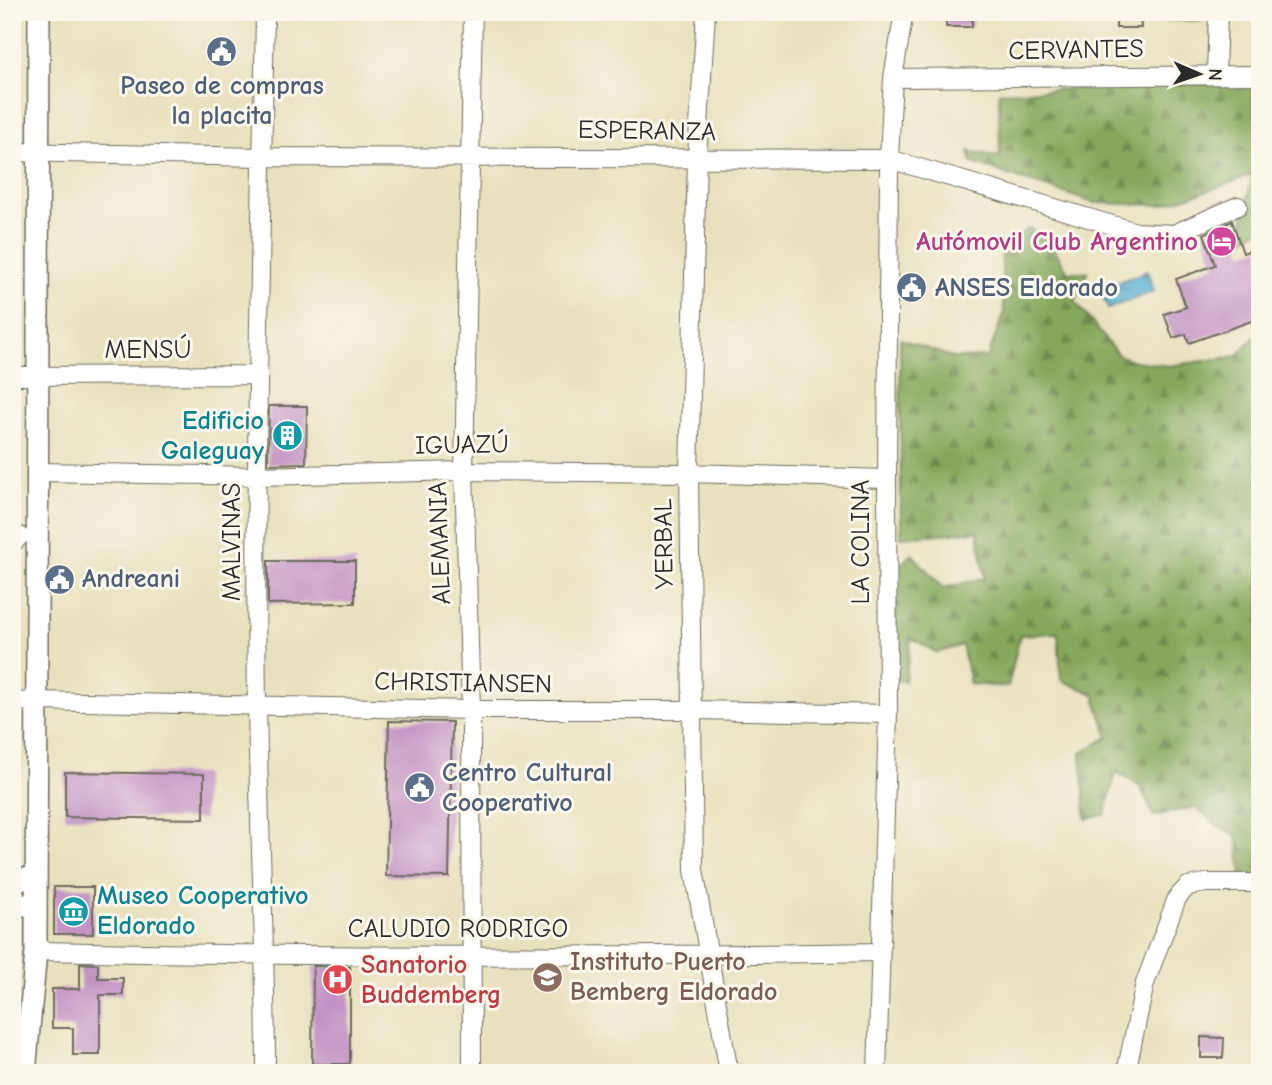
<svg xmlns="http://www.w3.org/2000/svg" width="1272" height="1085" font-family="'Comic Neue',sans-serif">
  <style>
    .grass { fill: #a8c268; stroke: #6a764a; stroke-width: 2 }
    .forest { fill: url(#forest-firs); stroke: #586a44; stroke-width: 2 }
    .water { fill: url(#water-ripples); stroke: #406c7e; stroke-width: 2 }
    .building { fill: #c293c4 }
    .lines { fill: none; stroke-linecap: round; stroke-linejoin: round }
    .minor-casing { stroke: #6d6b5e; stroke-width: 20 }
    .major-casing { stroke: #6d6b5e; stroke-width: 24 }
    .minor { stroke: #fff; stroke-width: 18 }
    .major { stroke: #fff; stroke-width: 21 }
    .labels { text-anchor: middle; dominant-baseline: central; stroke-width: 6; stroke-linejoin: round; paint-order: stroke }
    .street-label { font-size: 26px; fill: #2b2b2b; stroke: #fbf7ec }
    .service-label { font-size: 26px; font-weight: bold; fill: #4e5e75; stroke: #fbf7ec; text-anchor: start }
    .hotel-label { font-size: 26px; font-weight: bold; fill: #b23c85; stroke: #fbf7ec; text-anchor: end }
    .culture-label { font-size: 26px; font-weight: bold; fill: #0d838f; stroke: #fbf7ec; text-anchor: end }
    .education-label { font-size: 26px; font-weight: bold; fill: #785e54; stroke: #fbf7ec; text-anchor: start }
    .health-label { font-size: 26px; font-weight: bold; fill: #be3a42; stroke: #fbf7ec; text-anchor: start }
  </style>
  <defs>
    <pattern id="forest-firs" width="22" height="20" patternUnits="userSpaceOnUse" patternTransform="scale(1.75)"><rect width="22" height="20" fill="#86a85c"/><path d="M5 1l3.5 6h-7zM16 11l3.5 6h-7z" fill="#6e894c"/></pattern>
    <pattern id="water-ripples" width="26" height="14" patternUnits="userSpaceOnUse" patternTransform="scale(1.75)"><rect width="26" height="14" fill="#55aed2"/><path d="M2 4q2-2 4 0t4 0M15 11q2-2 4 0t4 0" fill="none" stroke="#478eab"/></pattern>
  </defs>
  <rect width="100%" height="100%" fill="#fbf7ec"/>
  <filter id="ink" filterUnits="userSpaceOnUse"><feTurbulence type="fractalNoise" baseFrequency=".0143" numOctaves="2"/><feDisplacementMap in="SourceGraphic" scale="14" xChannelSelector="R" yChannelSelector="G"/><feConvolveMatrix kernelMatrix="1 2 1 2 8 2 1 2 1" color-interpolation-filters="sRGB"/></filter>
  <filter id="wash" filterUnits="userSpaceOnUse"><feTurbulence type="fractalNoise" baseFrequency=".00686" numOctaves="4" result="noise"/><feDisplacementMap in="SourceGraphic" scale="28" xChannelSelector="R" yChannelSelector="G"/><feGaussianBlur stdDeviation="1.57" result="paint"/><feColorMatrix in="noise" values="0 0 0 0 0 0 0 0 0 0 0 0 0 0 0 0 0 1.4 0 .05"/><feComposite in="paint" operator="in"/></filter>
  <g filter="url(#wash)">
    <rect width="100%" height="100%" fill="#e8e1bd"/>
    <path class="grass" d="M1140 12H1202V21L1140 20Z"/>
    <path class="forest" d="M1200 83 1260 85V229L1244 239V212L1253 174 1216 188 1161 205 1094 203 972 163 969 151 1000 157 999 92Z
      M1030 228 1051 243 1068 272H1088L1075 301 1118 355 1135 361 1169 366 1237 356 1260 331V879L1242 877 1237 836 1217 825 1195 807 1154 816 1140 786 1116 772 1105 815 1086 819 1081 753 1108 737 1094 694 1061 680 1058 633 1020 635 1008 687 970 684 962 645 937 653 911 638 905 681 895 680V570L912 554 943 588 985 578 978 531 901 537 900 339 954 358 988 357 1004 312 1001 246Z"/>
    <path class="water" d="M1147 271 1154 291 1108 309 1100 289Z"/>
    <g id="blocks">
      <path class="building" d="M946 12H972V27H946Z
        M1116 12H1140L1141 28H1116Z
        M1232 221 1243 253 1260 247V318L1189 343 1186 334 1173 338 1164 314 1186 307 1176 279 1215 265 1204 234Z
        M269 406H307L306 463 268 464Z
        M268 561H355V603L268 604Z
        M389 721 452 722 449 877 386 876Z
        M65 772 204 774V819L65 817Z
        M54 887H93V934H54Z
        M80 963 98 964V978H123V995H100V1055H73V1028H52V989H80Z
        M313 966 350 967V1064H312Z
        M1201 1037 1224 1038 1223 1058H1201Z"/>
    </g>
  </g>
  <g filter="url(#ink)">
    <use href="#blocks" fill-opacity="0" stroke="#6d6b5e" stroke-width="2"/>
    <g class="lines">
      <defs>
        <path id="minor" d="M265 12C261 243 254 474 257 705 259 828 266 950 266 1073
          M706 12 697 158 689 473 694 870 729 1073
          M1216 74 1218 12
          M893 78 1260 75
          M12 152 263 157 889 159 1136 232 1174 234 1238 206
          M12 376 257 375
          M39 472 258 476 464 471 689 473 887 479
          M12 544 20 536
          M12 702 37 701 471 710H693L888 714
          M36 951C317 957 598 957 880 952
          M472 1073 471 710 464 471 473 12
          M877 1073 888 714 887 479 889 159 893 78 904 12
          M1126 1073 1145 983 1177 898 1188 886 1206 883H1260"/>
        <path id="major" d="M12 879H36
          M12 905H36
          M25 1073 36 951 39 12"/>
      </defs>
      <use href="#minor" class="minor-casing"/>
      <use href="#major" class="major-casing"/>
      <use href="#minor" class="minor"/>
      <use href="#major" class="major"/>
    </g>
  </g>
  <defs>
    <symbol id="civic-disc" viewBox="-11 -11 22 22"><circle r="9.5" fill="#5c6f8a" stroke="#fbf7ec"/><path d="M-.6-6.5H3V-4.5H.6V-3L4-1V1h2V6H-6V1h2V-1L-.6-3ZM-1.2 2.5V6h2.4V2.5Z" fill="#fff"/></symbol>
    <symbol id="hotel-disc" viewBox="-11 -11 22 22"><circle r="9.5" fill="#d1479c" stroke="#fbf7ec"/><path d="M-6-4.5h1.5V1H6V5H4.5V3h-9V5H-6ZM-4 0a1.8 1.8 0 1 1 3.6 0ZM.5 0V-2.5h3Q6-2.5 6 0Z" fill="#fff"/></symbol>
    <symbol id="building-disc" viewBox="-11 -11 22 22"><circle r="9.5" fill="#0f9aa8" stroke="#fbf7ec"/><path d="M-4-6H4V6H1V3H-1V6H-4ZM-2.5-4.3h1.7v1.8h-1.7ZM.8-4.3h1.7v1.8H.8ZM-2.5-1h1.7V.8h-1.7ZM.8-1h1.7V.8H.8Z" fill="#fff"/></symbol>
    <symbol id="museum-disc" viewBox="-11 -11 22 22"><circle r="9.5" fill="#0f9aa8" stroke="#fbf7ec"/><path d="M0-6L6-3V-2H-6V-3ZM-5-1h2V3h-2ZM-1-1h2V3h-2ZM3-1h2V3H3ZM-6 4H6V6H-6Z" fill="#fff"/></symbol>
    <symbol id="school-disc" viewBox="-11 -11 22 22"><circle r="9.5" fill="#8d6e63" stroke="#fbf7ec"/><path d="M0-5L7-2L0 1L-7-2ZM-4 1L0 2.5L4 1V4Q0 6-4 4Z" fill="#fff"/></symbol>
    <symbol id="hospital-disc" viewBox="-11 -11 22 22"><circle r="9.5" fill="#e0444e" stroke="#fbf7ec"/><path d="M-5-5h3v3.5h4V-5h3V5h-3V1.5h-4V5h-3Z" fill="#fff"/></symbol>
  </defs>
  <g fill-rule="evenodd">
    <use href="#civic-disc" x="204" y="34" width="35" height="35"/>
    <use href="#hotel-disc" x="1204" y="224" width="35" height="35"/>
    <use href="#civic-disc" x="894" y="270" width="35" height="35"/>
    <use href="#building-disc" x="270" y="418" width="35" height="35"/>
    <use href="#civic-disc" x="42" y="562" width="35" height="35"/>
    <use href="#civic-disc" x="402" y="770" width="35" height="35"/>
    <use href="#museum-disc" x="56" y="894" width="35" height="35"/>
    <use href="#school-disc" x="530" y="960" width="35" height="35"/>
    <use href="#hospital-disc" x="320" y="962" width="35" height="35"/>
  </g>
  <g class="labels">
    <g class="street-label">
      <text transform="translate(1076 50) rotate(-1)">CERVANTES</text>
      <text transform="translate(647 131) rotate(1)">ESPERANZA</text>
      <text x="148" y="350">MENSÚ</text>
      <text transform="translate(462 445) rotate(-1)">IGUAZÚ</text>
      <text transform="translate(232 542) rotate(-90)">MALVINAS</text>
      <text transform="translate(861 542) rotate(-90)">LA COLINA</text>
      <text transform="translate(440 543) rotate(-92)">ALEMANIA</text>
      <text transform="translate(664 544) rotate(-91)">YERBAL</text>
      <text transform="translate(463 683) rotate(1)">CHRISTIANSEN</text>
      <text x="458" y="929">CALUDIO RODRIGO</text>
    </g>
    <g class="service-label">
      <text x="222" y="86" text-anchor="middle">Paseo de compras<tspan x="222" dy="30">la placita</tspan></text>
      <text x="935" y="288">ANSES Eldorado</text>
      <text x="82" y="579">Andreani</text>
      <text x="442" y="773">Centro Cultural<tspan x="442" dy="30">Cooperativo</tspan></text>
    </g>
    <g class="hotel-label">
      <text x="1198" y="242">Autómovil Club Argentino</text>
    </g>
    <g class="culture-label">
      <text x="264" y="421">Edificio<tspan x="264" dy="30">Galeguay</tspan></text>
      <text x="97" y="896" text-anchor="start">Museo Cooperativo<tspan x="97" dy="30">Eldorado</tspan></text>
    </g>
    <g class="education-label">
      <text x="570" y="962">Instituto Puerto<tspan x="570" dy="30">Bemberg Eldorado</tspan></text>
    </g>
    <g class="health-label">
      <text x="361" y="965">Sanatorio<tspan x="361" dy="30">Buddemberg</tspan></text>
    </g>
  </g>
  <rect width="1272" height="1085" fill="none" stroke="#fbf7ec" stroke-width="42"/>
  <g transform="translate(1199 74) rotate(92)" stroke="#fbf7ec" stroke-width="5" paint-order="stroke">
  <path d="M0-5L12 26L0 18L-12 26Z" fill="#2b2b2b"/>
  <text y="-10" font-size="19" font-weight="bold" text-anchor="middle" fill="#2b2b2b">N</text>
  </g>
</svg>
